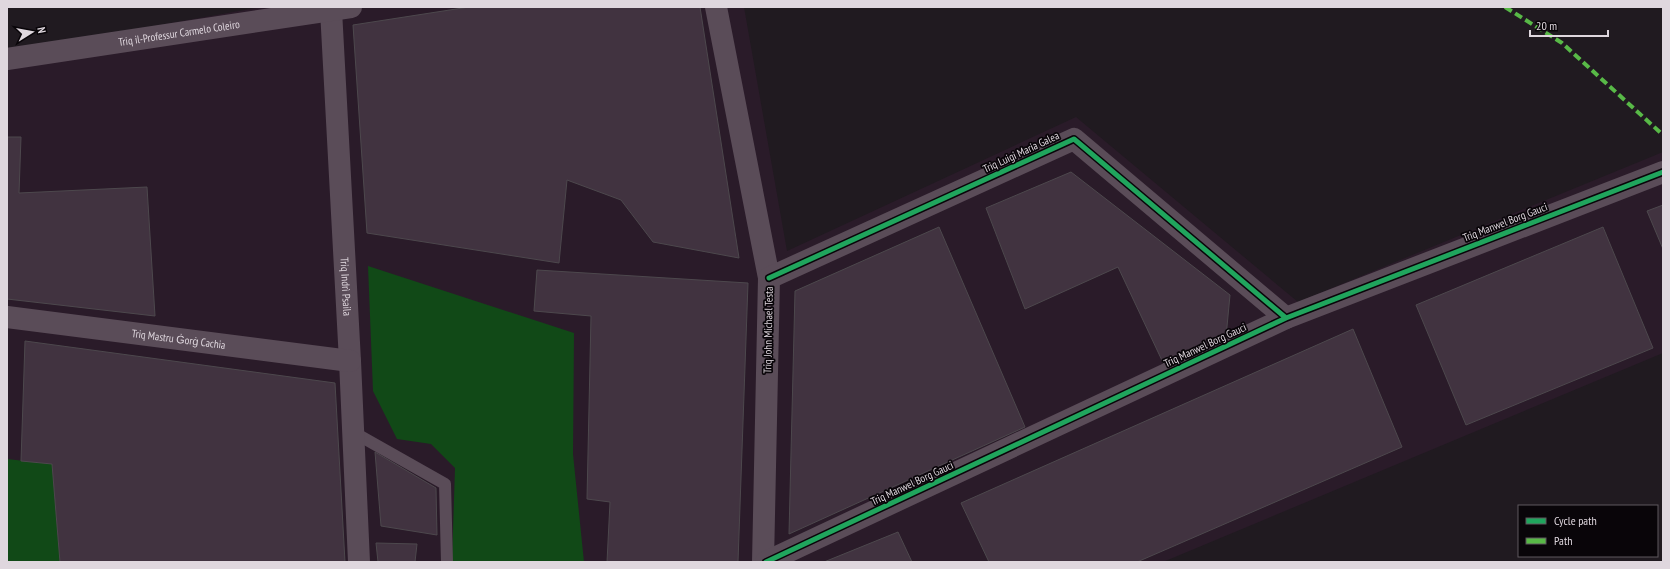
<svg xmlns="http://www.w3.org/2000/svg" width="1670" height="569" font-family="'PT Sans Narrow',sans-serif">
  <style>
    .built { fill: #2a1b29 }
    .green { fill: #114917 }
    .building { fill: #413340; stroke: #4d484d }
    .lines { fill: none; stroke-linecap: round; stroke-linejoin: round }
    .service { stroke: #5a4c58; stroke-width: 12 }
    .minor { stroke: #5a4c58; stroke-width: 22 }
    .quiet { stroke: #58b947; stroke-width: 4; stroke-dasharray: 8 4; stroke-linecap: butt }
    .cycleway-casing { stroke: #090509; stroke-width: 8 }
    .cycleway { stroke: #20a55d; stroke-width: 5 }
    .labels { text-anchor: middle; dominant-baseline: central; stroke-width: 3.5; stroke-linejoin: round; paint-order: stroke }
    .street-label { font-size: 11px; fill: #dfd7de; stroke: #090509 }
  </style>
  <rect width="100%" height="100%" fill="#201a20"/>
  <path class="built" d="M262 7H744L787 251 1076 117 1298 302 1663 152V353L1163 562H7V52Z"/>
  <path class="green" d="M368 266 574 333 573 454 584 562H452L455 468 431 444 397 439 373 391Z
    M7 459 52 464 60 562H7Z"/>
  <path class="building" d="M469 7H700L739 258 653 242 621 200 567 180 559 263 367 233 353 25Z
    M7 137H21L19 193 147 187 155 316 7 299Z
    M1071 172 1230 295 1226 337 1166 369 1118 267 1025 309 986 208Z
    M1663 205V249L1647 211Z
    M939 227 1025 427 789 534 795 291Z
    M1603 227 1653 348 1466 425 1416 305Z
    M537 270 748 283 738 562H607L610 502 587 499 591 316 534 311Z
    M1353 329 1402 447 1137 562H989L961 503Z
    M25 341 335 383 345 562H60L52 464 21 461Z
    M375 452 436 488 437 535 381 526Z
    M898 532 912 562H824Z
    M376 543 417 544 415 562H378Z"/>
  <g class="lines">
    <path class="service" d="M353 432 445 484 447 562"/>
    <g class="minor">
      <path d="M716 7 769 278 763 562"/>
      <path id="s1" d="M331 10 350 361 359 562"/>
      <path id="s2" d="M7 59 351 7"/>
      <path d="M769 278 1074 139 1286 318"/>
      <path id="s3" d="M7 317 350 361"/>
      <path d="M766 562 1286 318 1663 172"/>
    </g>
    <path class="quiet" d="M1505 7 1562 43 1663 135"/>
    <defs>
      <path id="cycleway" d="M769 278 1074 139 1286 318
        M766 562 1286 318 1663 172"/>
    </defs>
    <use href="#cycleway" class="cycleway-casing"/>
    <use href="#cycleway" class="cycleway"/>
  </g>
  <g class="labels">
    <g class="street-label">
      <text stroke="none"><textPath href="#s2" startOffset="174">Triq il-Professur Carmelo Coleiro</textPath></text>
      <text transform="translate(1021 152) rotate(-25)">Triq Luigi Maria Galea</text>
      <text transform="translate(1505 222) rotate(-21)">Triq Manwel Borg Gauci</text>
      <text stroke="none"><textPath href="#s1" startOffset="277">Triq Indrì Psaila</textPath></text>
      <text transform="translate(768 330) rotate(-89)">Triq John Michael Testa</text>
      <text stroke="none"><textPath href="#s3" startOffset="173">Triq Mastru Ġorġ Cachia</textPath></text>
      <text transform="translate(1205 345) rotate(-25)">Triq Manwel Borg Gauci</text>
      <text transform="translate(912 483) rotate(-25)">Triq Manwel Borg Gauci</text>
    </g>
  </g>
  <rect width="1670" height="569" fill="none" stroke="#dfd7de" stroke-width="16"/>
  <rect x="1518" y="505" width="140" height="52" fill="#090509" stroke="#5f595e"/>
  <rect x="1526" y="518" width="20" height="6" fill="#20a55d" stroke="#5f595e"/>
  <text x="1554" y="525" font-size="12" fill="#dfd7de">Cycle path</text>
  <rect x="1526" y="538" width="20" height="6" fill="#58b947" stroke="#5f595e"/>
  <text x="1554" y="545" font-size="12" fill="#dfd7de">Path</text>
  <g transform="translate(32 32) rotate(79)" stroke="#090509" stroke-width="3" paint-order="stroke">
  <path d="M0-3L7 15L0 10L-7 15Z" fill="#dfd7de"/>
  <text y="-6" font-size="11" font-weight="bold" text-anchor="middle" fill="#dfd7de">N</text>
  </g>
  <path d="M1530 30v6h78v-6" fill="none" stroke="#dfd7de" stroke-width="2"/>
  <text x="1536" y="30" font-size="12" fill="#dfd7de" stroke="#090509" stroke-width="3" paint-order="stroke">20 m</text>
</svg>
